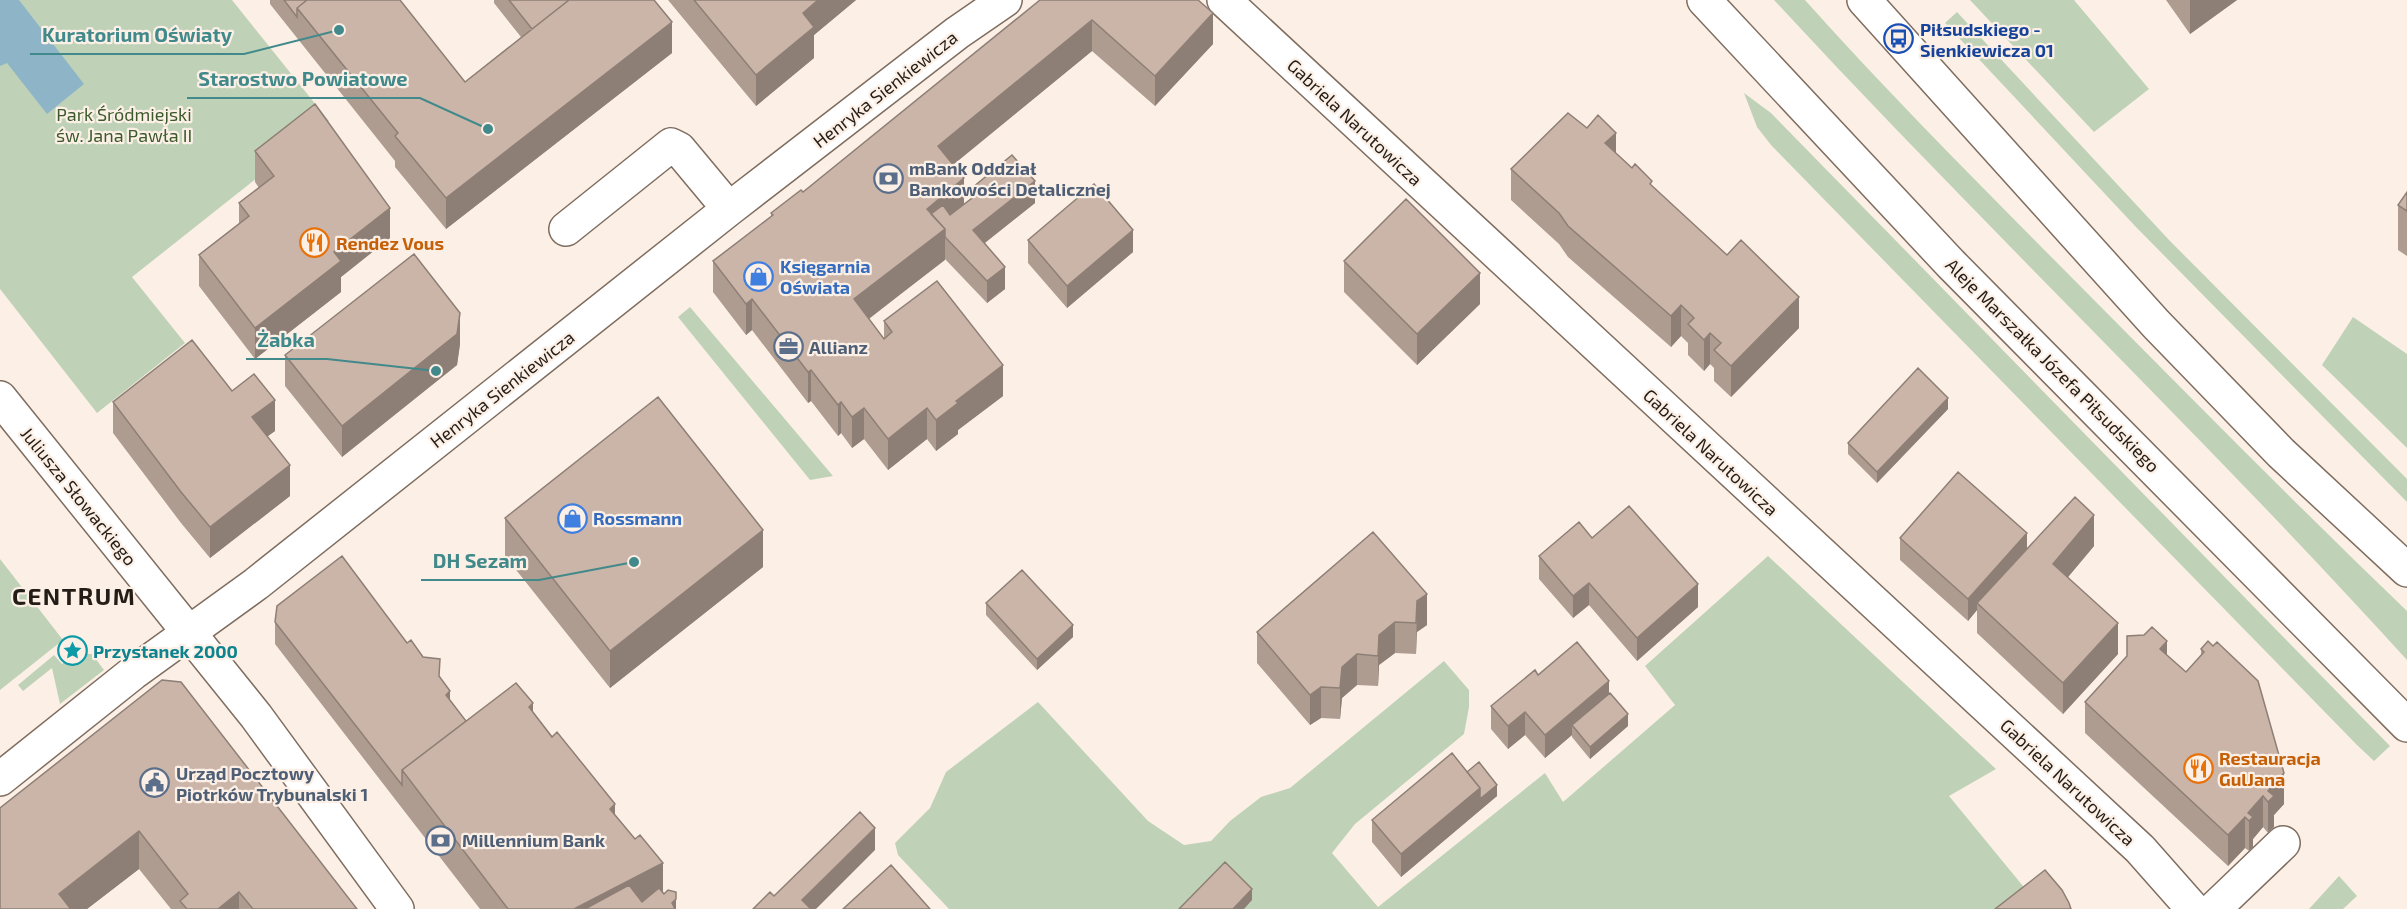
<svg xmlns="http://www.w3.org/2000/svg" width="2407" height="909" font-family="'Exo 2',sans-serif">
  <style>
    .green { fill: #bfd2b7 }
    .water { fill: #8eb5c7 }
    .lines { fill: none; stroke-linecap: round; stroke-linejoin: round }
    .minor-casing { stroke: #7f6d5f; stroke-width: 36 }
    .major-casing { stroke: #7f6d5f; stroke-width: 36 }
    .minor { stroke: #fff; stroke-width: 33 }
    .major { stroke: #fff; stroke-width: 33 }
    .wall { fill: #af9c90 }
    .shaded-wall { fill: #8e7f76 }
    .building { fill: #cbb5a8; stroke: #8e7f76; stroke-width: 1.5 }
    .labels { text-anchor: middle; dominant-baseline: central; stroke-width: 4.5; stroke-linejoin: round; paint-order: stroke }
    .transit-label { font-size: 18px; font-weight: bold; fill: #164399; stroke: #fcf0e6; text-anchor: start }
    .street-label { font-size: 18px; fill: #241d17; stroke: #fcf0e6 }
    .park-label { font-size: 18px; fill: #3b5a2c; stroke: #fcf0e6 }
    .service-label { font-size: 18px; font-weight: bold; fill: #4e5e75; stroke: #fcf0e6; text-anchor: start }
    .food-label { font-size: 18px; font-weight: bold; fill: #c56008; stroke: #fcf0e6; text-anchor: start }
    .shop-label { font-size: 18px; font-weight: bold; fill: #366cbe; stroke: #fcf0e6; text-anchor: start }
    .culture-label { font-size: 18px; font-weight: bold; fill: #0d838f; stroke: #fcf0e6; text-anchor: start }
    .district-label { font-size: 24px; font-weight: bold; letter-spacing: 1.5px; fill: #241d17; stroke: #fcf0e6 }
    .leader { fill: none; stroke: #41898a; stroke-width: 2 }
    .callout-dot { fill: #41898a; stroke: #fcf0e6; stroke-width: 2 }
    .callout-label { font-size: 20px; text-anchor: middle; font-weight: bold; fill: #41898a; stroke: #fcf0e6; stroke-width: 4.5; stroke-linejoin: round; paint-order: stroke }
  </style>
  <rect width="100%" height="100%" fill="#fcf0e6"/>
  <path class="green" d="M0 0H232L329 121 132 277 185 343 97 413 0 289Z
    M1774 0H1805C1898 104 1997 202 2095 301 2198 405 2301 509 2407 611V660C2202 434 1981 224 1774 0Z
    M1970 0H2074L2149 89 2094 132Z
    M1957 12 2170 241 2407 479V502L2135 226 1945 23Z
    M1744 93 1771 113 2390 746 2374 761 2357 745 1771 145 1757 127Z
    M690 307 833 476 810 480 678 317Z
    M2353 317 2407 354V448L2322 365Z
    M1768 556 1996 769 1949 796 2032 897 2017 909H949L898 855 895 843 930 808 946 772 1038 702 1148 821 1184 845 1211 841 1230 821 1261 797 1290 788 1444 661 1469 690V707L1464 734 1355 824 1332 853 1378 907 1545 773 1563 802 1675 705 1645 666Z
    M0 559 63 640 0 690Z
    M75 653 92 654 104 670 60 704 52 668 23 691 18 685 54 655 62 664Z
    M2339 876 2357 896 2343 909H2309Z"/>
  <path class="water" d="M0 0H19L84 84 47 114 7 63 0 66Z"/>
  <g class="lines">
    <defs>
      <path id="minor" d="M1224 0 2140 849 2193 909
        M566 229 671 145 679 149 729 209
        M0 398 256 716 397 909
        M0 779 133 673 256 584 729 209 957 33 1005 0
        M2214 909 2283 843"/>
      <path id="major" d="M1704 0 1951 264 2407 725
        M1864 0 2156 324 2281 453 2407 570"/>
    </defs>
    <use href="#minor" class="minor-casing"/>
    <use href="#major" class="major-casing"/>
    <use href="#minor" class="minor"/>
    <use href="#major" class="major"/>
  </g>
  <path class="wall" d="M270 0H400L465 82 521 37 494 3V0H654L672 53 446 229 395 167V161L270 4Z
    M668 0H856L814 35V58L756 106Z
    M1040 0 1213 44 1155 106 1092 51 953 165 964 204 972 198V188L1035 203 985 243 1005 289 987 303 945 259 869 319 884 339V321L1003 396 958 430V434L936 451 927 439 888 470 864 439 852 448 841 433 838 436 811 401 808 403 752 330 746 335 713 292V261L771 217V213L803 192Z
    M2166 0H2237L2190 34Z
    M255 151 390 238 341 277V292L255 359 199 286V255L239 224V203L259 188 255 182Z
    M1616 153 1652 186 1799 328 1731 397 1714 381V368L1710 364 1704 371 1688 355V343L1681 336 1671 347 1568 257 1559 244 1511 200V169Z
    M2407 192V256L2398 250V205Z
    M1028 240 1133 252 1067 308 1028 263Z
    M1344 261 1480 304 1417 365 1344 292Z
    M460 344 457 365 342 457 285 386V355Z
    M232 391 275 431 267 436 290 496 210 558 181 523 113 433V402Z
    M1948 409 1877 483 1848 454V443Z
    M505 518 763 567 610 688 505 556Z
    M1373 532 1427 625 1417 632 1416 654 1395 653 1379 665 1378 686 1357 685 1342 698 1340 719 1321 718 1310 725 1257 663V632Z
    M1592 538 1698 607 1637 661 1589 605 1573 618 1539 579V556Z
    M1900 538 2027 549 2094 546 2068 577 2118 654 2063 714 1977 633V610L1968 621 1900 560Z
    M986 603 1073 637 1037 670 986 615Z
    M275 622 407 643 423 657 440 677 450 700 466 721 533 712 615 815 663 892 676 909H480L275 644Z
    M2208 641 2284 804 2274 815V827L2268 833 2263 827 2253 839V848L2249 851 2245 848 2228 866 2085 733V702L2167 655 2186 672 2201 656V649Z
    M1538 675 1609 694 1628 726 1590 759 1572 737V735L1545 758 1525 735 1508 749 1491 729V706Z
    M162 680 357 909H171L139 869 87 909Z
    M1467 772 1497 796 1401 877 1372 842V820Z"/>
  <path class="shaded-wall" d="M818 0H856L814 35V58L756 106V75L803 13Z
    M2190 0H2237L2190 34Z
    M1213 13V44L1155 106V76Z
    M1092 20V51L938 177V146Z
    M672 22V53L446 229V198Z
    M1616 133V164L1605 143Z
    M964 178V209L938 230 927 209Z
    M1035 181V203L973 252V230Z
    M390 208V238L341 277V292L255 359V328L334 252Z
    M945 229V260L854 330V299Z
    M1133 230V252L1067 308V286Z
    M1005 267V289L987 303V281Z
    M1480 273V304L1417 365V334Z
    M1799 297V328L1731 397V366Z
    M752 299V330L746 335V304Z
    M1681 305V336L1671 347V316Z
    M460 313V344L457 365 342 457V426Z
    M1710 333V364L1704 371V340Z
    M1003 365V396L958 430V434L936 451V420L956 401Z
    M811 370V401L808 403V372Z
    M1948 398V409L1877 483V472Z
    M275 400V431L252 448V417Z
    M841 402V433L838 436V405Z
    M864 408V439L852 448V417Z
    M927 408V439L888 470V439Z
    M290 465V496L210 558V527Z
    M2094 515V546L2053 595V564Z
    M763 530V567L610 688V651Z
    M2027 533V555L1977 603V610L1968 621V599Z
    M1589 583V605L1573 618V596Z
    M1698 584V607L1637 661V638Z
    M1427 594V625L1417 632 1416 654 1417 601Z
    M1395 622V653L1379 665 1378 686V656L1379 635Z
    M2118 623V654L2063 714V683Z
    M1073 625V637L1037 670V659Z
    M2167 641V672L2160 649Z
    M1357 654V685L1342 698 1340 719V688L1342 667Z
    M1609 681V703L1572 725V735L1545 758V735Z
    M1321 687V718L1310 725V695Z
    M450 691V713L446 695Z
    M533 703V740L529 707Z
    M1525 712V735L1508 749V726Z
    M1628 714V726L1590 759V747Z
    M2284 773V804L2274 815V827L2268 833V791Z
    M1497 785V796L1401 877V854L1480 788Z
    M2263 796V827L2253 839V848L2249 851V821L2248 813Z
    M615 804V841L610 809Z
    M2245 817V848L2228 866V835Z
    M875 828V850L816 909H802V900Z
    M139 831V869L87 909H59V894Z
    M663 863V900L646 909H574Z
    M1252 889V900L1244 909H1233Z
    M239 892V909H218Z
    M676 899V909H672V903Z"/>
  <path class="building" d="M284 0H307L297 8V17Z
    M307 0H400L465 82 569 0H654L672 22 446 198 395 136 398 133 297 8Z
    M509 0H569L532 29Z
    M694 0H818L803 13 814 27 756 75Z
    M1040 0H1198L1213 13 1155 76 1092 20 938 146 964 178 927 209 945 229 854 299 884 339 892 332 884 321 937 281 1003 365 956 401 958 403 936 420 927 408 888 439 864 408 852 417 841 402 838 405 811 370 808 372 752 299 746 304 713 261 773 215 771 213 801 190 803 192Z
    M315 104 390 208 334 252 341 261 255 328 199 255 249 216 239 203 274 176 255 151Z
    M1568 113 1587 128 1598 115 1616 133 1605 143 1632 168 1635 164 1652 181 1650 184 1727 255 1741 240 1799 297 1731 366 1714 350 1721 343 1710 333 1704 340 1688 324 1694 318 1681 305 1671 316 1568 226 1559 213 1511 169Z
    M1012 155 1035 181 973 230 1005 267 987 281 945 237V229L931 214 943 205 950 215 976 195 972 188Z
    M1094 184 1133 230 1067 286 1028 240Z
    M2407 192V211L2398 205Z
    M1406 199 1480 273 1417 334 1344 261Z
    M414 254 460 313 457 334 342 426 285 355Z
    M192 340 232 391 254 374 275 400 252 417 290 465 210 527 181 492 113 402Z
    M1918 368 1948 398 1877 472 1848 443Z
    M658 397 763 530 610 651 505 518Z
    M1958 472 2027 533 1968 599 1900 538Z
    M2075 497 2094 515 2053 564 2118 623 2063 683 1977 603Z
    M1629 506 1698 584 1637 638 1589 583 1573 596 1539 556 1579 522 1592 538Z
    M1373 532 1427 594 1417 601 1416 623 1395 622 1379 635 1378 656 1357 654 1342 667 1340 688 1321 687 1310 695 1257 632Z
    M342 556 407 643 411 640 423 657 440 659 439 676 450 691 446 695 466 721 402 770V785L275 622 277 606Z
    M1022 570 1073 625 1037 659 986 603Z
    M2152 627 2167 641 2160 649 2186 672 2204 652 2201 649 2208 641 2213 646 2217 642 2258 681 2284 773 2268 791 2274 796 2268 802 2263 796 2248 813 2253 817 2249 821 2245 817 2228 835 2085 702 2127 656V636L2144 635Z
    M1577 642 1609 681 1545 735 1525 712 1508 726 1491 706 1535 670 1538 675Z
    M162 680 181 682 357 909H253L239 892 218 909H187L180 901 188 894 139 831 59 894 70 908 69 909H0V808Z
    M516 683 533 703 529 707 552 737 557 732 615 804 610 809 635 839 640 835 663 863 574 909H508L402 770Z
    M1610 693 1628 714 1590 747 1572 725Z
    M1452 753 1480 788 1401 854 1372 820Z
    M1479 762 1497 785 1480 799V788L1467 772Z
    M860 812 875 828 802 900 811 909H753L770 892 774 896Z
    M1225 862 1252 889 1233 909H1179Z
    M891 865 930 909H843Z
    M2045 870 2062 890 2069 903 2071 909H1995Z
    M629 885 642 902 659 888 664 894 668 890 676 892V899L672 903 675 909H585Z"/>
  <defs>
    <symbol id="bus-ring" viewBox="-11 -11 22 22"><circle r="9.5" fill="#fcf0e6" stroke="#1a4fb4" stroke-width="1.5"/><path d="M-5-6H5V4H4V6H2V4H-2V6H-4V4H-5ZM-3.5-4V0h7V-4ZM-3.5 1.2v1.5H-2V1.2ZM2 1.2v1.5H3.5V1.2Z" fill="#1a4fb4"/></symbol>
    <symbol id="bank-ring" viewBox="-11 -11 22 22"><circle r="9.5" fill="#fcf0e6" stroke="#5c6f8a" stroke-width="1.5"/><path d="M-6-4H6V4H-6ZM0-2.3a2.3 2.3 0 1 0 0 4.6a2.3 2.3 0 1 0 0-4.6Z" fill="#5c6f8a"/></symbol>
    <symbol id="restaurant-ring" viewBox="-11 -11 22 22"><circle r="9.5" fill="#fcf0e6" stroke="#e8710a" stroke-width="1.5"/><path d="M-5-6h1v4h1v-4h1v4h1v-4h1v5L-1.5 .5V6h-2V.5L-5-1ZM5-6V6H3V1.5H1.5Q1.5-4 5-6Z" fill="#e8710a"/></symbol>
    <symbol id="shop-ring" viewBox="-11 -11 22 22"><circle r="9.5" fill="#fcf0e6" stroke="#3f7fe0" stroke-width="1.5"/><path d="M-5-2.5h2.3a2.7 3.5 0 0 1 5.4 0H5L5.5 6h-11ZM-1.5-2.5h3a1.5 2.3 0 0 0-3 0Z" fill="#3f7fe0"/></symbol>
    <symbol id="office-ring" viewBox="-11 -11 22 22"><circle r="9.5" fill="#fcf0e6" stroke="#5c6f8a" stroke-width="1.5"/><path d="M-6-3h4V-5.5h4V-3h4V5H-6ZM-1-4.5V-3h2v-1.5ZM-6 0V1H6V0Z" fill="#5c6f8a"/></symbol>
    <symbol id="sight-ring" viewBox="-11 -11 22 22"><circle r="9.5" fill="#fcf0e6" stroke="#0f9aa8" stroke-width="1.5"/><path d="M0-6L1.8-2.2L6-1.7L2.9 1.2L3.7 5.4L0 3.3L-3.7 5.4L-2.9 1.2L-6-1.7L-1.8-2.2Z" fill="#0f9aa8"/></symbol>
    <symbol id="civic-ring" viewBox="-11 -11 22 22"><circle r="9.5" fill="#fcf0e6" stroke="#5c6f8a" stroke-width="1.5"/><path d="M-.6-6.5H3V-4.5H.6V-3L4-1V1h2V6H-6V1h2V-1L-.6-3ZM-1.2 2.5V6h2.4V2.5Z" fill="#5c6f8a"/></symbol>
  </defs>
  <g fill-rule="evenodd">
    <use href="#bus-ring" x="1882" y="22" width="33" height="33"/>
    <use href="#bank-ring" x="872" y="162" width="33" height="33"/>
    <use href="#restaurant-ring" x="298" y="226" width="33" height="33"/>
    <use href="#shop-ring" x="742" y="260" width="33" height="33"/>
    <use href="#office-ring" x="772" y="330" width="33" height="33"/>
    <use href="#shop-ring" x="556" y="502" width="33" height="33"/>
    <use href="#sight-ring" x="56" y="634" width="33" height="33"/>
    <use href="#restaurant-ring" x="2182" y="752" width="33" height="33"/>
    <use href="#civic-ring" x="138" y="766" width="33" height="33"/>
    <use href="#bank-ring" x="424" y="824" width="33" height="33"/>
  </g>
  <g class="labels">
    <g class="transit-label">
      <text x="1920" y="29">Piłsudskiego -<tspan x="1920" dy="21">Sienkiewicza 01</tspan></text>
    </g>
    <g class="street-label">
      <text transform="translate(885 89) rotate(-38)">Henryka Sienkiewicza</text>
      <text transform="translate(1355 122) rotate(43)">Gabriela Narutowicza</text>
      <text transform="translate(2053 365) rotate(45)">Aleje Marszałka Józefa Piłsudskiego</text>
      <text transform="translate(502 389) rotate(-38)">Henryka Sienkiewicza</text>
      <text transform="translate(1711 452) rotate(43)">Gabriela Narutowicza</text>
      <text transform="translate(79 496) rotate(51)">Juliusza Słowackiego</text>
      <text transform="translate(2068 782) rotate(43)">Gabriela Narutowicza</text>
    </g>
    <g class="park-label">
      <text x="124" y="114">Park Śródmiejski<tspan x="124" dy="21">św. Jana Pawła II</tspan></text>
    </g>
    <g class="service-label">
      <text x="909" y="168">mBank Oddział<tspan x="909" dy="21">Bankowości Detalicznej</tspan></text>
      <text x="809" y="347">Allianz</text>
      <text x="176" y="773">Urząd Pocztowy<tspan x="176" dy="21">Piotrków Trybunalski 1</tspan></text>
      <text x="462" y="840">Millennium Bank</text>
    </g>
    <g class="food-label">
      <text x="336" y="243">Rendez Vous</text>
      <text x="2219" y="758">Restauracja<tspan x="2219" dy="21">GulJana</tspan></text>
    </g>
    <g class="shop-label">
      <text x="780" y="266">Księgarnia<tspan x="780" dy="21">Oświata</tspan></text>
      <text x="593" y="518">Rossmann</text>
    </g>
    <g class="culture-label">
      <text x="93" y="651">Przystanek 2000</text>
    </g>
    <g class="district-label">
      <text x="74" y="595">CENTRUM</text>
    </g>
  </g>
  <path class="leader" d="M339 30L244 54H30M488 129L420 98H187M436 371L327 359H246M634 562L539 580H421"/>
  <g class="callout-dot">
    <circle cx="339" cy="30" r="6"/>
    <circle cx="488" cy="129" r="6"/>
    <circle cx="436" cy="371" r="6"/>
    <circle cx="634" cy="562" r="6"/>
  </g>
  <g class="callout-label">
    <text x="137" y="42">Kuratorium Oświaty</text>
    <text x="303" y="86">Starostwo Powiatowe</text>
    <text x="286" y="347">Żabka</text>
    <text x="480" y="568">DH Sezam</text>
  </g>
</svg>
